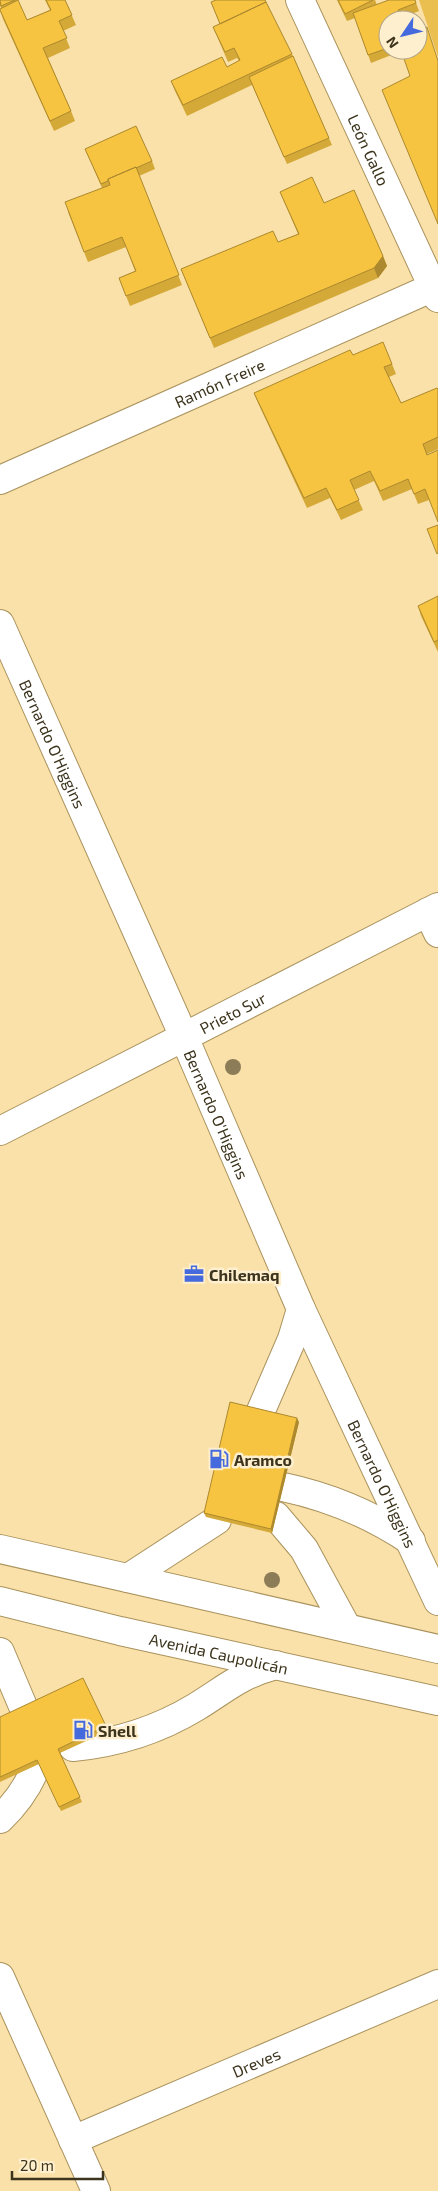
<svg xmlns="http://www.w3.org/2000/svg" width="438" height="2191" font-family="'Exo 2',sans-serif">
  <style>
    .green { fill: #eabe4f }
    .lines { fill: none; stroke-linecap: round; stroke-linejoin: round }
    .minor-casing { stroke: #a9925d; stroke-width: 30 }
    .major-casing { stroke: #a9925d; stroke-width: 30 }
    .minor { stroke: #fff; stroke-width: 28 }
    .major { stroke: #fff; stroke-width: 28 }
    .tree { fill: #8c7c57 }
    .wall { fill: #d4a938 }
    .shaded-wall { fill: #ac892e }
    .building { fill: #f6c441; stroke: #ac892e }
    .labels { text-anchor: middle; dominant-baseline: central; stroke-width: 5; stroke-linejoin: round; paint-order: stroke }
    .street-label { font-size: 16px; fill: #3d341d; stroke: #feefce }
    .poi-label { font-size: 16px; font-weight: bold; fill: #3d341d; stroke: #feefce; text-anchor: start }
  </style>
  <rect width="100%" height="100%" fill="#fae1a9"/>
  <path class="green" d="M419 0H438V57Z"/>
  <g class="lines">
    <defs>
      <g id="minor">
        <path id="s1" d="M300 0 438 298"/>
        <path id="s2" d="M0 480 438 285"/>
        <path d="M428 912 438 933"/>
        <path id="s3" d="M0 1131 438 907"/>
        <path d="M260 1413 292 1339 301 1309"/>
        <path d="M283 1487C330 1497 371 1514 411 1541"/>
        <path d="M276 1516 304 1549 347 1628"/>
        <path d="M128 1578 217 1520"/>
        <path d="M0 1652 25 1711"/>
        <path d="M73 1747C117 1743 158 1730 196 1707 227 1688 239 1675 276 1665"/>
        <path d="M0 1819C17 1803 28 1787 37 1765"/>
        <path id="s4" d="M73 2140 438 1984"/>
      </g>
      <g id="major">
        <path id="s5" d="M0 624 184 1037 301 1309 438 1601"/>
        <path d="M0 1549 438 1649"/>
        <path id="s6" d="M0 1601 120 1631 438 1701"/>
        <path d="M0 1977 96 2191"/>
      </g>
    </defs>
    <use href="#minor" class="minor-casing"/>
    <use href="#major" class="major-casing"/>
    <use href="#minor" class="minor"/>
    <use href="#major" class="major"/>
  </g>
  <g class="tree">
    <circle cx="233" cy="1067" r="8"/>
    <circle cx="272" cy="1580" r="8"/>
  </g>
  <path class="wall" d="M0 0H17L27 20 50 10 45 0H65L76 25 63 31 70 48 48 58 71 111 75 121 54 131 3 19 0 10 1 8 0 6Z
    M337 0H375L377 5 415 0 419 11 401 18 388 20V50H392L394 54 371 63 355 18 347 21Z
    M211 2 292 54 332 145 287 164 252 85 187 116 175 91 171 81 227 67 239 61 237 58 228 62 213 27 220 24Z
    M85 149 152 161 155 169 139 176 182 285 130 306 119 278 135 271 126 247 88 262 68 212 102 188Z
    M280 192 324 203 383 256 387 266 378 278 214 348 181 269 278 242 298 234Z
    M353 355 392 364 396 374 389 377 401 403 438 389V449L427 454 429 500 418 504 412 489 383 501 374 481 354 490 363 510 341 520 330 498 307 508 258 403 254 393Z
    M438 596V652L421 616 418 606Z
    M299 1422 272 1533 206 1517 204 1513Z
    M0 1717 106 1726 108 1731 60 1753 82 1802 61 1811 39 1764 0 1782Z"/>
  <path class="shaded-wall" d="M383 256 387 266 378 278 374 268Z
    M297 1418 299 1422 272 1533 271 1529Z"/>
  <path class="building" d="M0 0H15L1 6Z
    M18 0 27 20 51 10 46 0H65L72 15 59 21 67 38 43 48 71 111 50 121 0 10V9Z
    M216 0H265L266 2 220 24 211 2Z
    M338 0H373L345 14Z
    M389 0H415L416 3 398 10 402 20H388V30L385 31 388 38V48L368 55 353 13Z
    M266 2 292 54 183 105 171 81 222 57 227 67 240 60 234 48 225 52 213 27Z
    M427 27 438 61V224L382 90 410 76 401 50H418V31Z
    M293 56 329 138 284 157 249 77Z
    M136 126 152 161 136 168V167L108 179V181L101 184 85 149Z
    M136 167 179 275 126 296 119 278 136 271 122 237 84 252 65 202 110 185 108 179Z
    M312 177 324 203 354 190 383 256 374 268 210 338 181 269 273 231 278 242 299 234 280 192Z
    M383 342 392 364 384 367 401 403 437 388 438 389V437L423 444 427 455 438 450V522L425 489 414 494 408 479 380 491 370 471 350 480 359 500 337 510 326 488 304 498 254 393 350 350 353 355Z
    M438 525V553L437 554 427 529Z
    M438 596V640L434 642 418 606Z
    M230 1402 297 1418 271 1529 204 1513Z
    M83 1678 106 1726 58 1749 80 1797 59 1807 37 1760 0 1777V1717Z"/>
  <defs>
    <symbol id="office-bare" viewBox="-9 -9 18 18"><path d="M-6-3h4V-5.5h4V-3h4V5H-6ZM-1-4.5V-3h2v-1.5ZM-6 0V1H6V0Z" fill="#456add" stroke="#feefce" stroke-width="2.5" paint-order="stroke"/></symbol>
    <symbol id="fuel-bare" viewBox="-9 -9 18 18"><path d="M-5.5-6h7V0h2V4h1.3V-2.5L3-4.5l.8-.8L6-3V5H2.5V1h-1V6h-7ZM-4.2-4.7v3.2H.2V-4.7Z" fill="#456add" stroke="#feefce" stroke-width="2.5" paint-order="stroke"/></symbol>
  </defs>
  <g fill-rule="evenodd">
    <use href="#office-bare" x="180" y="1260" width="28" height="28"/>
    <use href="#fuel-bare" x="205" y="1445" width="28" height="28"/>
    <use href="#fuel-bare" x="69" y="1716" width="28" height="28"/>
  </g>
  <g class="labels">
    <g class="street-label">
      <text stroke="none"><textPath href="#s1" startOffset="165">León Gallo</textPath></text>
      <text stroke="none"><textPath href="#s2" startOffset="240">Ramón Freire</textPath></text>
      <text stroke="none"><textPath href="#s5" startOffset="131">Bernardo O'Higgins</textPath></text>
      <text stroke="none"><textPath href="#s3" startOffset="261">Prieto Sur</textPath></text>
      <text stroke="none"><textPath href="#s5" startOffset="536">Bernardo O'Higgins</textPath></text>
      <text stroke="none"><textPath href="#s5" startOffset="941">Bernardo O'Higgins</textPath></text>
      <text stroke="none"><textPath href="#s6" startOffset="225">Avenida Caupolicán</textPath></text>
      <text stroke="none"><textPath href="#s4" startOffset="199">Dreves</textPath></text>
    </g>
    <g class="poi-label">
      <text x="209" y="1274">Chilemaq</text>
      <text x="234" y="1459">Aramco</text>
      <text x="98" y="1730">Shell</text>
    </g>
  </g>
  <g transform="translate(403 35) rotate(235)"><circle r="24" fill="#feefce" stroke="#b1a487"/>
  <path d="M0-4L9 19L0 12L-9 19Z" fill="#456add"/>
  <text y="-8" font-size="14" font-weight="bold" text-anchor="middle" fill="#3d341d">N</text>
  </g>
  <path d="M12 2171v8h91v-8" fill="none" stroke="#3d341d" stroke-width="2.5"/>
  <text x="20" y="2171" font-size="15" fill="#3d341d" stroke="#feefce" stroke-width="4" paint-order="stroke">20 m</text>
</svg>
